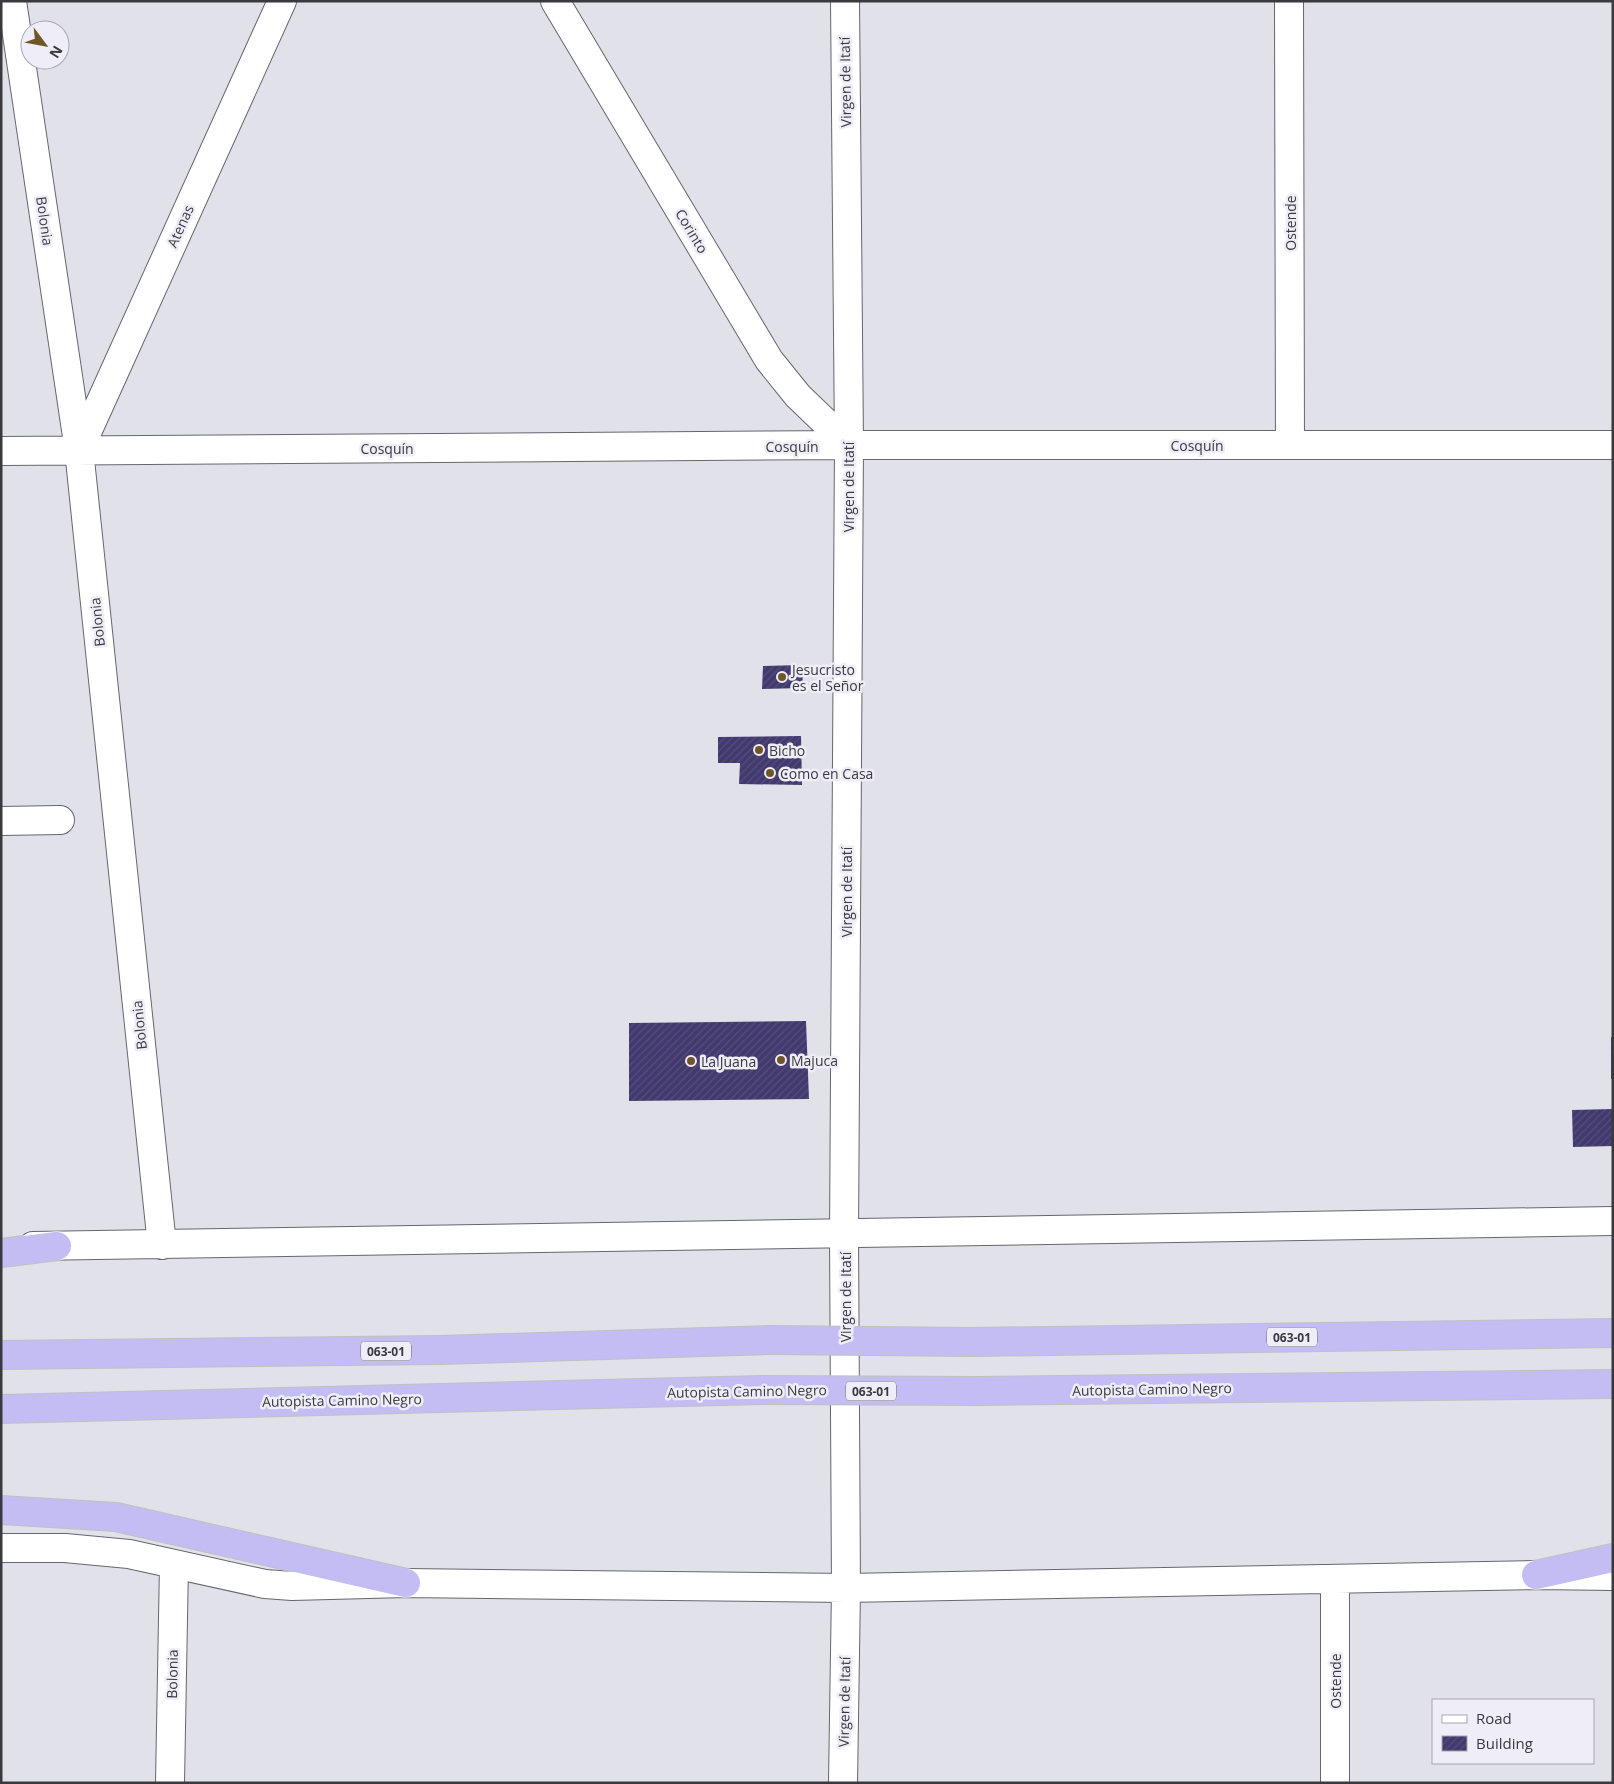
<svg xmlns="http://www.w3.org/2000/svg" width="1614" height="1784" font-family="'Open Sans',sans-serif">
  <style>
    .building { fill: url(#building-hatch) }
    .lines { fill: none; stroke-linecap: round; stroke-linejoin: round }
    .minor-casing { stroke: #67666f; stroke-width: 30 }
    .highway-casing { stroke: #c0c0c1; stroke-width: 30 }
    .minor { stroke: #fff; stroke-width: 28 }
    .highway { stroke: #c3bdf4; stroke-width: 28 }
    .highway-bridge-casing { stroke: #c0c0c1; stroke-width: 30; stroke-linecap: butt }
    .highway-bridge { stroke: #c3bdf4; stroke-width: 28 }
    .poi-dot { fill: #6f5527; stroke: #efeef8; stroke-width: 2 }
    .labels { text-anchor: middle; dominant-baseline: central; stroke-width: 5; stroke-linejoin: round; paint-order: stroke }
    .shield { fill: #efeef8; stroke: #706f75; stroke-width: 1 }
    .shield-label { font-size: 12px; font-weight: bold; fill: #3a393d }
    .street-label { font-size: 14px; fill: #3a393d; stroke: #efeef8 }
    .poi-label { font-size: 14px; fill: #3a393d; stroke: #efeef8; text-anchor: start }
  </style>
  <defs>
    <pattern id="building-hatch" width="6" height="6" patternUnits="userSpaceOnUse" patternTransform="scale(1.25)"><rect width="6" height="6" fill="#42396e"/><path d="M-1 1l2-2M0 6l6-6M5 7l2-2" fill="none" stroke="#564e7b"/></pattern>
  </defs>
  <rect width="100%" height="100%" fill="#e1e1ea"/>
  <path class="building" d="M802 665 803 688 762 689 763 666Z
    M801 736 802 785 739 784 740 763H718V737Z
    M806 1021 809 1099 629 1101V1023Z
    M1611 1037H1613V1079H1611Z
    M1613 1109V1146L1573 1147 1572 1110Z"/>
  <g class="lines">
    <defs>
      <path id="minor" d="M12 1 79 450 162 1245
        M555 1 769 360 798 396 849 445
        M1289 1 1290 445
        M79 450 282 1
        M1 451 849 445H1613
        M1 821 60 820
        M33 1246C559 1241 1086 1231 1613 1221
        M1 1548H65L129 1554 265 1584 292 1586 406 1583 846 1588 1536 1575 1613 1576
        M170 1783 174 1564
        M843 1783 846 1588 844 1236 849 445 845 1
        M1335 1783V1580"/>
      <path id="highway" d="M1 1253 57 1246
        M972 1342 1613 1333
        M1 1355 440 1350 770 1340
        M978 1391 1613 1384
        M1 1409 763 1390
        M1 1510 116 1517 406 1583
        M1536 1575 1613 1558"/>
    </defs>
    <use href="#minor" class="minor-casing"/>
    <use href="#highway" class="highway-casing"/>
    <use href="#minor" class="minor"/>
    <use href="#highway" class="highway"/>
    <defs>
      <path id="highway-bridge" d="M770 1340 972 1342
        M763 1390 978 1391"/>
    </defs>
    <use href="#highway-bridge" class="highway-bridge-casing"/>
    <use href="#highway-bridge" class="highway-bridge"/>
  </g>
  <g class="poi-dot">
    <circle cx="782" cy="677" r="5"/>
    <circle cx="759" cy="750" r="5"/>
    <circle cx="770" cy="773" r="5"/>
    <circle cx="781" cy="1060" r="5"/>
    <circle cx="691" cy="1061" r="5"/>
  </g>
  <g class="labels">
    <g class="shield">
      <rect x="1267" y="1327.5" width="50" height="19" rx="4"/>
      <rect x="361" y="1341.5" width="50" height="19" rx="4"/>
      <rect x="846" y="1381.5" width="50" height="19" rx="4"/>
    </g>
    <g class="shield-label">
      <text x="1292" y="1337">063-01</text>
      <text x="386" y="1351">063-01</text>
      <text x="871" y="1391">063-01</text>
    </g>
    <g class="street-label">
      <text transform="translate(845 82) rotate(-91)">Virgen de Itatí</text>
      <text transform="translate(45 221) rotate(82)">Bolonia</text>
      <text transform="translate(1290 223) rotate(-90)">Ostende</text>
      <text transform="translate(180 226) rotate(-66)">Atenas</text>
      <text transform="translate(692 231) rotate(59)">Corinto</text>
      <text x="1197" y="445">Cosquín</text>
      <text x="792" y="446">Cosquín</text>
      <text x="387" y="448">Cosquín</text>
      <text transform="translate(848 487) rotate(-90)">Virgen de Itatí</text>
      <text transform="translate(97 622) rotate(-96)">Bolonia</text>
      <text transform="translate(846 892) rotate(-90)">Virgen de Itatí</text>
      <text transform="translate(139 1025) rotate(-96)">Bolonia</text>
      <text transform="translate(845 1297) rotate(-90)">Virgen de Itatí</text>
      <text transform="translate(1152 1389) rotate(-1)">Autopista Camino Negro</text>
      <text transform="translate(747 1391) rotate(-1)">Autopista Camino Negro</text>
      <text transform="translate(342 1400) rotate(-1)">Autopista Camino Negro</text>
      <text transform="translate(172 1674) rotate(-89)">Bolonia</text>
      <text transform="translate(1335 1681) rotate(-90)">Ostende</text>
      <text transform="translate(844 1702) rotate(-89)">Virgen de Itatí</text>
    </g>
    <g class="poi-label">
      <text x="792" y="669">Jesucristo<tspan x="792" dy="16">es el Señor</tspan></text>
      <text x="769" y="750">Bicho</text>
      <text x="780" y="773">Como en Casa</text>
      <text x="791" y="1060">Majuca</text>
      <text x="701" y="1061">La Juana</text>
    </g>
  </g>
  <rect width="1614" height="1784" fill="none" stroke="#3a393d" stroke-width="5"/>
  <rect x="1432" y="1699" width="162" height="65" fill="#efeef8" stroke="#a7a6ad"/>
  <rect x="1442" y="1715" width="25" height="8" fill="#ffffff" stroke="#a7a6ad"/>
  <text x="1476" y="1724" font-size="15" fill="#3a393d">Road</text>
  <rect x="1442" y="1736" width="25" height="15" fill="url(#building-hatch)" stroke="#a7a6ad"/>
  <text x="1476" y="1749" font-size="15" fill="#3a393d">Building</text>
  <g transform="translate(45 45) rotate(122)"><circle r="24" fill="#efeef8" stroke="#a7a6ad"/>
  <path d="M0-4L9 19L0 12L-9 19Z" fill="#6f5527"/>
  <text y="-8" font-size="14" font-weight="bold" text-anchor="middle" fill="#3a393d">N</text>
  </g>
</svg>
